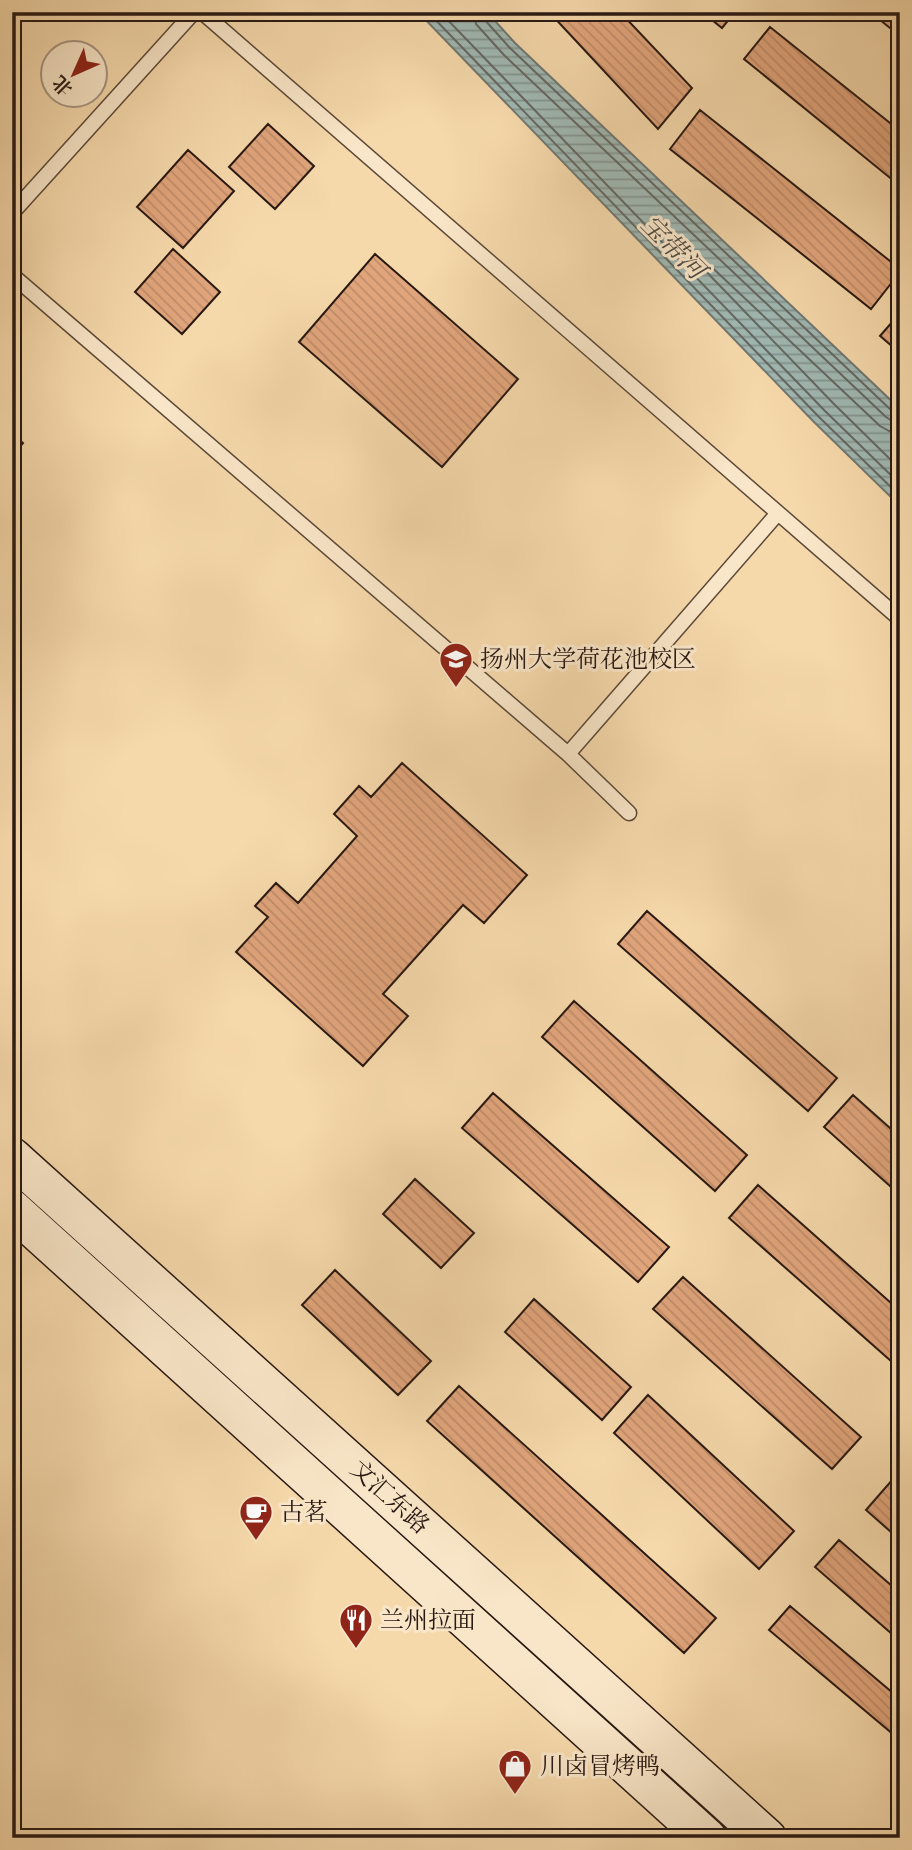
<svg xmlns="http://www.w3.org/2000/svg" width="912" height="1850" font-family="Alegreya,'Noto Serif SC',serif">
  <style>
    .water { fill: url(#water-rules); stroke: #707873; stroke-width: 2 }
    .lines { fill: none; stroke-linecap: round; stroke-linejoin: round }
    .shore { stroke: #646863; stroke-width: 2 }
    .building { fill: url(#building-back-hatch); stroke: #291913; stroke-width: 2 }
    .lane-casing { stroke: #5c4939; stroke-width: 17 }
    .secondary-casing { stroke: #291913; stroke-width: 41 }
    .lane { stroke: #f9e6c8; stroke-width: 14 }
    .secondary { stroke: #f9e6c8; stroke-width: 38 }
    .labels { text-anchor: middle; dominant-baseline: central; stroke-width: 6; stroke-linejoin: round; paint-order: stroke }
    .poi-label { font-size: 24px; fill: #291913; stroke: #f9e6c8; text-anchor: start }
    .street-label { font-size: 24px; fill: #291913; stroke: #f9e6c8 }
    .water-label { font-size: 26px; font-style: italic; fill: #4d4943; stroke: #f9e6c8 }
  </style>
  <defs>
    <pattern id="water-rules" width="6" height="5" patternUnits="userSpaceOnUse" patternTransform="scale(1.75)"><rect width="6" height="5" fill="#a0b8b3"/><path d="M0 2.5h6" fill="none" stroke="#829590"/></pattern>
    <pattern id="building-back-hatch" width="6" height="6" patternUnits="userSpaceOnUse" patternTransform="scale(1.75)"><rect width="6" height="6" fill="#e1a57c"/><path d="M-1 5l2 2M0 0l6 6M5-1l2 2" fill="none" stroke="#c18d6a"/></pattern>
  </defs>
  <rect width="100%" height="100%" fill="#f6d9ab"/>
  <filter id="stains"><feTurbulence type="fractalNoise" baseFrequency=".00286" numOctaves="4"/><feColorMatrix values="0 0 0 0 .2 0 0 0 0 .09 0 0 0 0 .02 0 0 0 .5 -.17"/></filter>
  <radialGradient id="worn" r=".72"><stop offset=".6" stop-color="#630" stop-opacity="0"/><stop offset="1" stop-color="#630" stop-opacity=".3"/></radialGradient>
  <path class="water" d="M418 12H487L515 43 900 409V506L814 422Z"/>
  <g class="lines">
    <path class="shore" d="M428 12 819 417 900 496
      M440 12 825 411 900 484
      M474 12 476 24 504 55 886 417 892 421 900 422
      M482 12 484 19 510 48 892 411 900 413
      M900 433 889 431 880 426 701 257H695L696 261 833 403 900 469"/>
  </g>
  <path class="building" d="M12 12H29L12 31Z
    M549 12H620L692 88 658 129Z
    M702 12H735L722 28Z
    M870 12H900V36Z
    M770 27 900 131V186L744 59Z
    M700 110 900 269V272L871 309 670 149Z
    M268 124 314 166 275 209 229 167Z
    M188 150 234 191 183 248 137 207Z
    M173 249 220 292 182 334 135 292Z
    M375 254 518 379 442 467 299 342Z
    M900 313V353L880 336Z
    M12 433 23 443 12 456Z
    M402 763 527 875 484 923 463 905 383 994 408 1016 363 1066 236 952 268 917 255 906 276 883 298 903 357 836 334 814 359 786 371 797Z
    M647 911 837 1078 808 1111 618 944Z
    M574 1001 747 1155 715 1191 542 1037Z
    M493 1093 669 1247 638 1282 462 1128Z
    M853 1095 900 1137V1195L824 1127Z
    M415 1179 474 1233 441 1268 383 1214Z
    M758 1185 900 1311V1369L729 1218Z
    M335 1270 431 1361 398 1395 302 1305Z
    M683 1277 861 1437 832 1469 653 1309Z
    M534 1299 631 1387 602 1420 505 1332Z
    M459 1386 716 1618 684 1653 427 1421Z
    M648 1395 794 1531 759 1569 614 1433Z
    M900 1471V1540L866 1510Z
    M839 1540 900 1593V1641L815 1567Z
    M790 1606 900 1699V1740L769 1630Z"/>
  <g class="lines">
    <defs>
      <path id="lane" d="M202 12 900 619
        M12 213 194 12
        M12 275 568 754 629 813
        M568 754 778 513"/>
      <path id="secondary" d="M12 1157 767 1838
        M12 1209 707 1838"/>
    </defs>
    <use href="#lane" class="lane-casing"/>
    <use href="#secondary" class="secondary-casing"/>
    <use href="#lane" class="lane"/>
    <use href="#secondary" class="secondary"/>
  </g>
  <defs>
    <symbol id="university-pin" viewBox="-11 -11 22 30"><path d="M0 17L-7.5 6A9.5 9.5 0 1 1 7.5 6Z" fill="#8f2418" stroke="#f9e6c8"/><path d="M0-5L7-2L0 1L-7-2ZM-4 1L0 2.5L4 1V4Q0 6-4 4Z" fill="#fff"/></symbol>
    <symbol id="cafe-pin" viewBox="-11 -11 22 30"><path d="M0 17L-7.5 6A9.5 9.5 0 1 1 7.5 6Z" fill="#8f2418" stroke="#f9e6c8"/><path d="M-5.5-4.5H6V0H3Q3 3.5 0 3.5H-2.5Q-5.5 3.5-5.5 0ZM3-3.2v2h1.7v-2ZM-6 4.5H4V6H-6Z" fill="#fff"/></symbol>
    <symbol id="restaurant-pin" viewBox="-11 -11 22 30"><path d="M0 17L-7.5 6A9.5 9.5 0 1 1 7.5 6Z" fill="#8f2418" stroke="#f9e6c8"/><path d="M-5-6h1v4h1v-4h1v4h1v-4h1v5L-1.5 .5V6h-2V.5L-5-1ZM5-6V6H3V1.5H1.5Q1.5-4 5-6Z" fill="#fff"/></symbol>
    <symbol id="shop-pin" viewBox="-11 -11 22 30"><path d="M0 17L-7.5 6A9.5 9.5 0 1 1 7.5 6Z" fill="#8f2418" stroke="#f9e6c8"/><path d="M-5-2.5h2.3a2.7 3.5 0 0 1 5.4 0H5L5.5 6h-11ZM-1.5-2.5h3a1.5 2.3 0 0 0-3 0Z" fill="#fff"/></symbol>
  </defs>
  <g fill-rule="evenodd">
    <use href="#university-pin" x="437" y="640" width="38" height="52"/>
    <use href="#cafe-pin" x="237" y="1493" width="38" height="52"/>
    <use href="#restaurant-pin" x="337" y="1601" width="38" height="52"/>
    <use href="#shop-pin" x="496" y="1747" width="38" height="52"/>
  </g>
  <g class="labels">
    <g class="poi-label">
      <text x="480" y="659">扬州大学荷花池校区</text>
      <text x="280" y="1512">古茗</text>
      <text x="380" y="1620">兰州拉面</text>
      <text x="540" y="1766">川卤冒烤鸭</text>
    </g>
    <g class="street-label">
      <text transform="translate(390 1497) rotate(42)">文汇东路</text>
    </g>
    <g class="water-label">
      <text transform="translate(673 247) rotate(45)">宝带河</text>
    </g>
  </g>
  <rect width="912" height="1850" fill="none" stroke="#f6d9ab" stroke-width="42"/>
  <rect x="14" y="14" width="884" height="1822" fill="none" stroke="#291913" stroke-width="3.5"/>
  <rect x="21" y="21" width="870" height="1808" fill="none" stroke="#291913" stroke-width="2"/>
  <g transform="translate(74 74) rotate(225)"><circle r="33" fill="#f9e6c8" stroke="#a69480" stroke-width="2"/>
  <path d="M0-5L12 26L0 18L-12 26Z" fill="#8f2418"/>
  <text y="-10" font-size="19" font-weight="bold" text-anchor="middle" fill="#291913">北</text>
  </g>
  <rect width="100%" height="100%" filter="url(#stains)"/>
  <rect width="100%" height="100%" fill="url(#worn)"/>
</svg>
